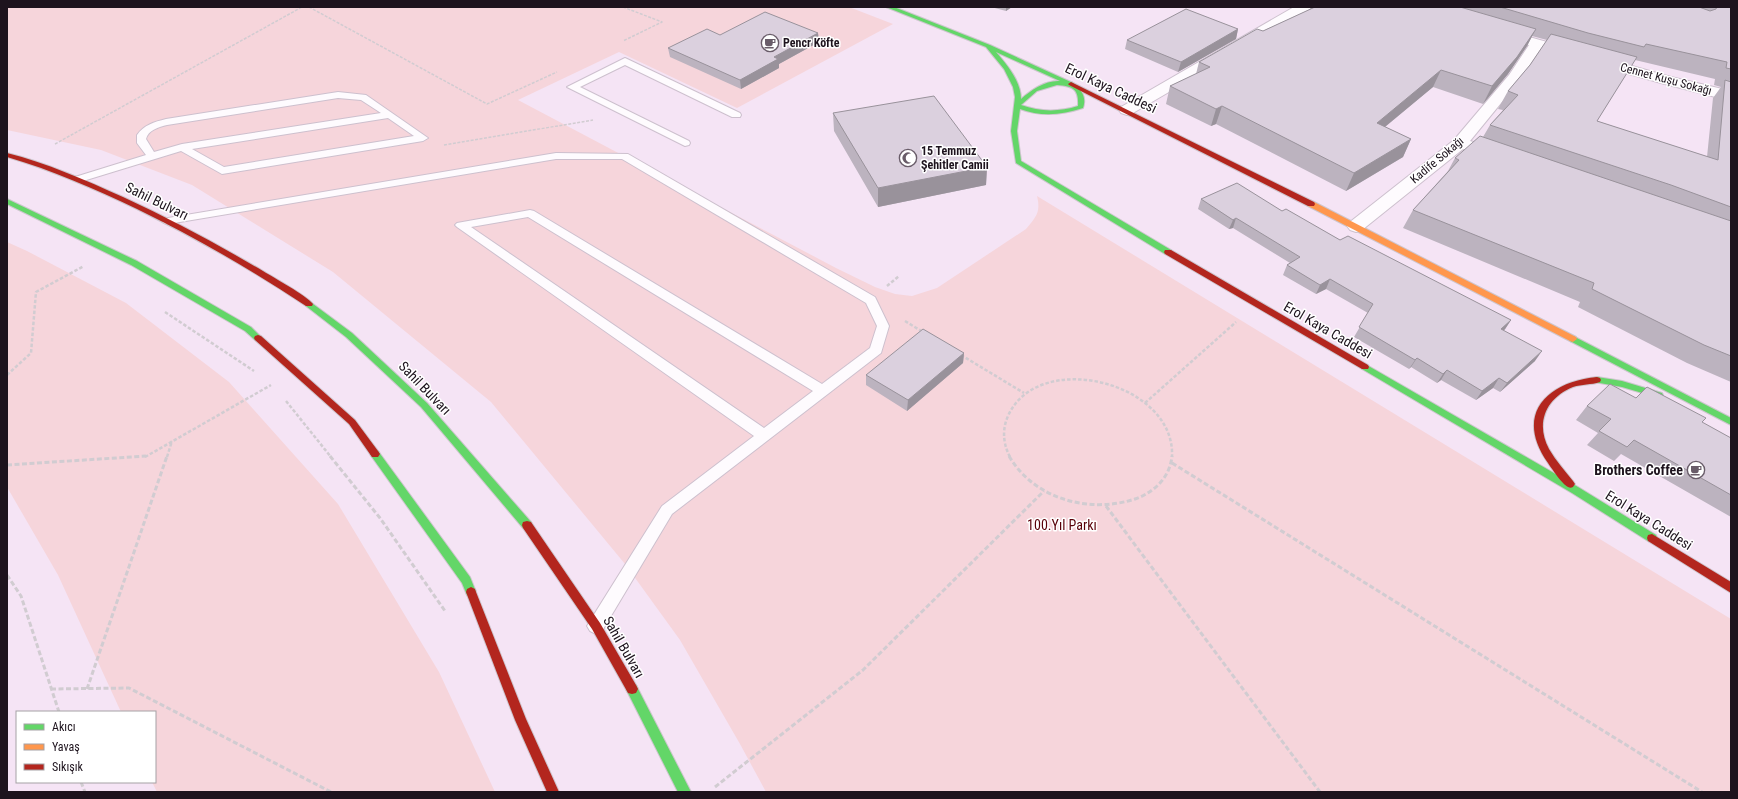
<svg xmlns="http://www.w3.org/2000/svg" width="1738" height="799" font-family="'Roboto Condensed',sans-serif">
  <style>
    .green { fill: #f6d5db }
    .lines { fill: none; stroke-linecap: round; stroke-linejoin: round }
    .lane-casing { stroke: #cdc0ce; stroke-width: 2 }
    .street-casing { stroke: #cdc0ce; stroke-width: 2 }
    .fast-casing { stroke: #cec6ce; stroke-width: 2 }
    .slow-casing { stroke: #cec6ce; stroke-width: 2 }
    .jam-casing { stroke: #cec6ce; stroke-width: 2 }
    .path-far2 { stroke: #d1ccd1; stroke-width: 1.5; stroke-dasharray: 3 1.5; stroke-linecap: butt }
    .path-far1 { stroke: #d1ccd1; stroke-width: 2.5; stroke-dasharray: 3.5 2; stroke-linecap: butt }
    .path { stroke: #d1ccd1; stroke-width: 3; stroke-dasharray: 5 2.5; stroke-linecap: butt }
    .lane { fill: #fefbfe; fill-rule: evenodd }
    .street { fill: #fefbfe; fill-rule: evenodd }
    .fast { fill: #63d668; fill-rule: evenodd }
    .slow { fill: #ff974d; fill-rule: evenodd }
    .jam { fill: #b3261e; fill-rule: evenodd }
    .wall { fill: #bcb3bf; fill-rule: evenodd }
    .shaded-wall { fill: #99929b }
    .building { fill: #dbd0de; stroke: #99929b }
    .labels { text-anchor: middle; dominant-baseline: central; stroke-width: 3; stroke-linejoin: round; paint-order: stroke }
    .far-poi-label { font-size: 12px; font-weight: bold; fill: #1d131d; stroke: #fff; text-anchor: start }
    .far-street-label { font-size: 12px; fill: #1d131d; stroke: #fff }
    .street-label { font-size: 14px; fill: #1d131d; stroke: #fff }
    .poi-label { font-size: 14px; font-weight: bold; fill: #1d131d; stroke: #fff; text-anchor: end }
    .park-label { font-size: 14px; fill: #590008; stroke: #fff }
  </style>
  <rect width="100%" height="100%" fill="#f5e4f5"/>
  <path class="green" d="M7 7H849L893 24 737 108 619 52 518 100 836 268 875 287 895 294 912 296 937 288 1026 229C1036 217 1041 212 1037 196L1731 619V792H766L740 744 680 640 625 564 491 402 333 272 192 185 101 150 7 130Z
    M7 242 27 251 126 303 229 382 338 504 439 672 495 792H157L152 782H155V712H121L58 575 7 487Z"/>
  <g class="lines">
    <defs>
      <path id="lane" d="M625 58 740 113 741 115 740 117H732L625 65 580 87 689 141 690 143 689 145 685 146 567 87Z
        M338 92 366 95 428 138 423 141 222 174 181 151 83 181 79 182 74 179 75 177 146 155 137 143V135C144 125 154 122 166 119ZM338 98 361 100 381 113 182 144 154 152 146 139C148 130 159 127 167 125ZM388 118 414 136 224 167 192 149Z
        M556 153 628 154 875 297 889 326 881 353 672 514 602 631 596 634 590 631 587 626 590 621 662 506 754 436 457 227 455 225 457 223 530 210 534 211 822 384 870 348 877 326 866 303 622 159H556L168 224 164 223 162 221 164 219 168 218ZM528 217 813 391 764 428 471 227Z"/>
      <path id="street" d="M1294 7H1311L1309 10 1133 113 1127 115 1121 113 1119 110 1121 107Z
        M1501 29 1671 77 1731 91V101L1661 83 1541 49 1519 81 1470 141 1504 151 1506 155 1504 159 1498 160 1463 149 1362 230 1356 232 1350 230 1347 226 1350 222 1454 140 1509 75 1529 45 1496 36 1494 33 1496 30Z"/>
      <path id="fast" d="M886 7H894L990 45 1073 83C1081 90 1087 96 1083 108 1062 115 1041 117 1020 109L1017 131 1021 161 1171 250 1172 252 1171 254H1165L1016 163 1011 131 1015 97 1013 87 1004 69 986 47ZM996 52 1060 81C1046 80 1031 90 1021 99 1021 81 1007 65 996 52ZM1057 85C1073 86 1079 89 1078 106 1059 112 1040 112 1021 105L1037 91Z
        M7 199 137 261 251 327 262 338 258 341 255 340 245 331 131 265 7 204Z
        M309 301 352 333 427 403 531 522 532 525 531 528 527 529 523 528 421 407 346 337 306 306 305 304 306 302Z
        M1573 336 1731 418V425L1570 341 1569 339 1570 337Z
        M1365 364 1578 487 1656 535 1657 538 1656 541 1652 542 1648 541 1572 493 1362 369 1361 367 1362 365Z
        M1597 377 1622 381 1662 393 1663 395 1659 398 1622 387 1594 382 1593 380 1594 378Z
        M375 450 378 451 470 577 476 592 475 595 471 597 467 595 462 583 372 457 370 454 372 451Z
        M632 684 636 685 691 792H678L626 689 628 685Z"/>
      <path id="slow" d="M1308 202H1314L1576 337 1577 339 1573 342 1570 341 1308 206Z"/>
      <path id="jam" d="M1071 82 1314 202 1315 204 1314 206H1308L1069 85 1068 84Z
        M7 153C47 163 85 180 123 197 171 219 217 244 263 271 274 278 306 295 313 304L312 306H306C252 270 196 238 137 209 95 189 52 170 7 157Z
        M1165 250H1171L1368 365 1369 367 1368 369H1362L1165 254 1164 252Z
        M258 335 261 336 355 420 378 451 380 454 378 457H372L349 424 255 340 254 338 255 336Z
        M1597 377 1600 378 1601 380 1600 382C1591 385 1582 384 1573 387 1546 398 1535 423 1549 449 1556 461 1565 471 1573 481L1575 484 1573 487C1571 488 1570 488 1568 487 1562 484 1552 469 1548 463 1514 415 1546 382 1597 377Z
        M527 521 531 522 600 623 636 685 638 689 636 693 632 694 628 693 592 629 523 528 522 525 523 522Z
        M1652 534 1731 582V593L1648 541 1647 538 1648 535Z
        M471 587 475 589 476 592 526 719 559 792H547L515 720 466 592 467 589Z"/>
    </defs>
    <use href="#lane" class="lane-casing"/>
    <use href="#street" class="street-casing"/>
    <use href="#fast" class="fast-casing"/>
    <use href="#slow" class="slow-casing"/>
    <use href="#jam" class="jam-casing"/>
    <path class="path-far2" d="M309 7 487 104 557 72
      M623 7 662 22 623 41
      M55 144 302 7
      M444 145 593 120"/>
    <path class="path-far1" d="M887 286 899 276
      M165 312 254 371
      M905 321 923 332
      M961 355 1024 393
      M7 375 31 353 36 292 84 266
      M286 401 331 457
      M1145 403 1236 322
      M145 457 271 385
      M167 457 172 441
      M1010 457C1003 444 1002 429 1008 416 1038 348 1176 382 1172 457"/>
    <path class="path" d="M330 456 380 518 445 611
      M1009 456C1034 499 1089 514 1135 499 1155 492 1170 477 1172 456
      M1172 463 1702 792
      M7 465 146 456
      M1106 506 1320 792
      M7 575 21 596 59 712
      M51 689 129 688 331 792
      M87 689 167 456
      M81 782 85 792
      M715 787 863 670 1044 491"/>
    <use href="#lane" class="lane"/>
    <use href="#street" class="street"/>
    <use href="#fast" class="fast"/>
    <use href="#slow" class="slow"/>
    <use href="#jam" class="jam"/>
  </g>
  <path class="wall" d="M991 7H1012L1006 11Z
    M1315 7H1731V382L1687 363 1578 307 1580 302 1403 228 1413 210 1448 171 1455 158 1483 137 1490 125 1503 110 1498 109 1508 91 1530 65 1547 40 1532 36 1527 46 1508 74 1483 104 1433 87 1385 127 1411 139 1403 157 1346 191 1216 124 1211 126 1166 104 1170 86 1196 74 1199 62 1263 31ZM1635 60 1715 79 1714 85 1721 87 1713 98 1707 157 1597 121Z
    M1238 29 1236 39 1178 72 1125 49 1127 40Z
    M818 33 819 42 779 64V68L741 89 670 57 668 48 720 35Z
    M833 113 987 167 986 185 878 207 834 131Z
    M1201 199 1282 211 1340 240 1511 320 1504 331 1535 361 1500 392 1493 388 1476 400 1441 380 1437 383 1411 367 1409 369 1354 337 1368 313 1326 289 1316 294 1283 275 1287 265 1290 263 1233 228 1229 229 1198 209Z
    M964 353 963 363 907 411 866 385V375Z
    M1636 398 1702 423 1731 438V517L1621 454 1614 461 1587 445 1598 433 1576 420 1587 406Z"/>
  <path class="shaded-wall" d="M1006 7H1012L1006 11Z
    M1238 29 1236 39 1178 72 1181 62Z
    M1536 29 1527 46 1508 74 1483 104 1492 86Z
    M818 33 819 42 779 64V68L741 89 740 80 774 57Z
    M1441 70 1433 87 1369 140 1377 123Z
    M1222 106 1216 124 1211 126 1216 109Z
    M1411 139 1403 157 1346 191 1354 173Z
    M987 167 986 185 878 207V188Z
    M1236 218 1233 228 1229 229 1233 220Z
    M1330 279 1326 289 1316 294 1320 285Z
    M1511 320 1505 329 1494 338 1501 329Z
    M1542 351 1535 361 1500 392 1507 383Z
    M964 353 963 363 907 411 908 400Z
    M1417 358 1411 367 1409 369 1415 360Z
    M1447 370 1441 380 1437 383 1443 374Z
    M1499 378 1493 388 1476 400 1482 391Z"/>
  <path class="building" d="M1315 7H1460L1536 29 1517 57 1492 86 1441 70 1377 123 1411 139 1354 173 1222 106 1216 109 1170 86 1210 67 1199 62 1257 29 1263 31Z
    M1500 7H1699L1710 11 1716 9 1717 7H1731V69L1726 68 1727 62 1646 44 1644 47 1588 33Z
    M1186 9 1238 29 1181 62 1127 40Z
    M765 12 818 33 774 57 778 59 740 80 668 48 707 29 720 35Z
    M1551 34 1637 57 1597 121 1718 160 1725 80 1731 82V207L1671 185 1490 125 1518 95 1508 91 1530 65Z
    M934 96 987 167 878 188 833 113Z
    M1480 136 1731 221V356L1704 345 1592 289 1594 283 1413 210 1459 160 1455 158Z
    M1237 183 1282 211 1286 209 1340 240 1348 236 1511 320 1501 329 1542 351 1507 383 1499 378 1482 391 1447 370 1443 374 1417 358 1415 360 1359 327 1373 304 1330 279 1320 285 1287 265 1300 257 1236 218 1233 220 1201 199Z
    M923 329 964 353 908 400 866 375Z
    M1610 384 1636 398 1647 387 1706 418 1702 422 1731 438V495L1634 440 1627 447 1599 431 1611 419 1587 406Z"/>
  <defs>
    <symbol id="cafe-ring" viewBox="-11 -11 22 22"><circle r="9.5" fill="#fff" stroke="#695c69" stroke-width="1.5"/><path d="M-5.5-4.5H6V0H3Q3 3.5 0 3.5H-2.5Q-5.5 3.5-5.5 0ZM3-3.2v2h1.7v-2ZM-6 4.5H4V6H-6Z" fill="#695c69"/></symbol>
    <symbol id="mosque-ring" viewBox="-11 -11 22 22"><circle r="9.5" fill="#fff" stroke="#695c69" stroke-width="1.5"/><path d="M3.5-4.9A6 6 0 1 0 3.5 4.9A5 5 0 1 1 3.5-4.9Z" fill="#695c69"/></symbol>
  </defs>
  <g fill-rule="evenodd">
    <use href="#cafe-ring" x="760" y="33" width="20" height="20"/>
    <use href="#mosque-ring" x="898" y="148" width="20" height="20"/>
    <use href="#cafe-ring" x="1686" y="460" width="20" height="20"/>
  </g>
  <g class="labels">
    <g class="far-poi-label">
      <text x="783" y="43">Pencr Köfte</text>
      <text x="921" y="151">15 Temmuz<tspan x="921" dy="14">Şehitler Camii</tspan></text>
    </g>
    <g class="far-street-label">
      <text transform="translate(1666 79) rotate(15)">Cennet Kuşu Sokağı</text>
      <text transform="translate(1437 160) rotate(-40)">Kadife Sokağı</text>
    </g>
    <g class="street-label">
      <text transform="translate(1111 88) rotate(25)">Erol Kaya Caddesi</text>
      <text transform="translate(157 201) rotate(26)">Sahil Bulvarı</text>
      <text transform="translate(1328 330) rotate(30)">Erol Kaya Caddesi</text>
      <text transform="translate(425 388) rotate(46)">Sahil Bulvarı</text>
      <text transform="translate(1649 520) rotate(32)">Erol Kaya Caddesi</text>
      <text transform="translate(624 647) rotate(60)">Sahil Bulvarı</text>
    </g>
    <g class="poi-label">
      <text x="1683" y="470">Brothers Coffee</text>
    </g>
    <g class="park-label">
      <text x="1062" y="525">100.Yıl Parkı</text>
    </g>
  </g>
  <rect width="1738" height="799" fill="none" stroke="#1d131d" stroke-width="16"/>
  <rect x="16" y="711" width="140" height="72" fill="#ffffff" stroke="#a5a1a5"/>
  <rect x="24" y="724" width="20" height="6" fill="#63d668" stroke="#a5a1a5"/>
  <text x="52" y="731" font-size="12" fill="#1d131d">Akıcı</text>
  <rect x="24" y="744" width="20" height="6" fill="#ff974d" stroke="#a5a1a5"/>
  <text x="52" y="751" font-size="12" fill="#1d131d">Yavaş</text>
  <rect x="24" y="764" width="20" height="6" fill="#b3261e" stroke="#a5a1a5"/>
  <text x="52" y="771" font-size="12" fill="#1d131d">Sıkışık</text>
</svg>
